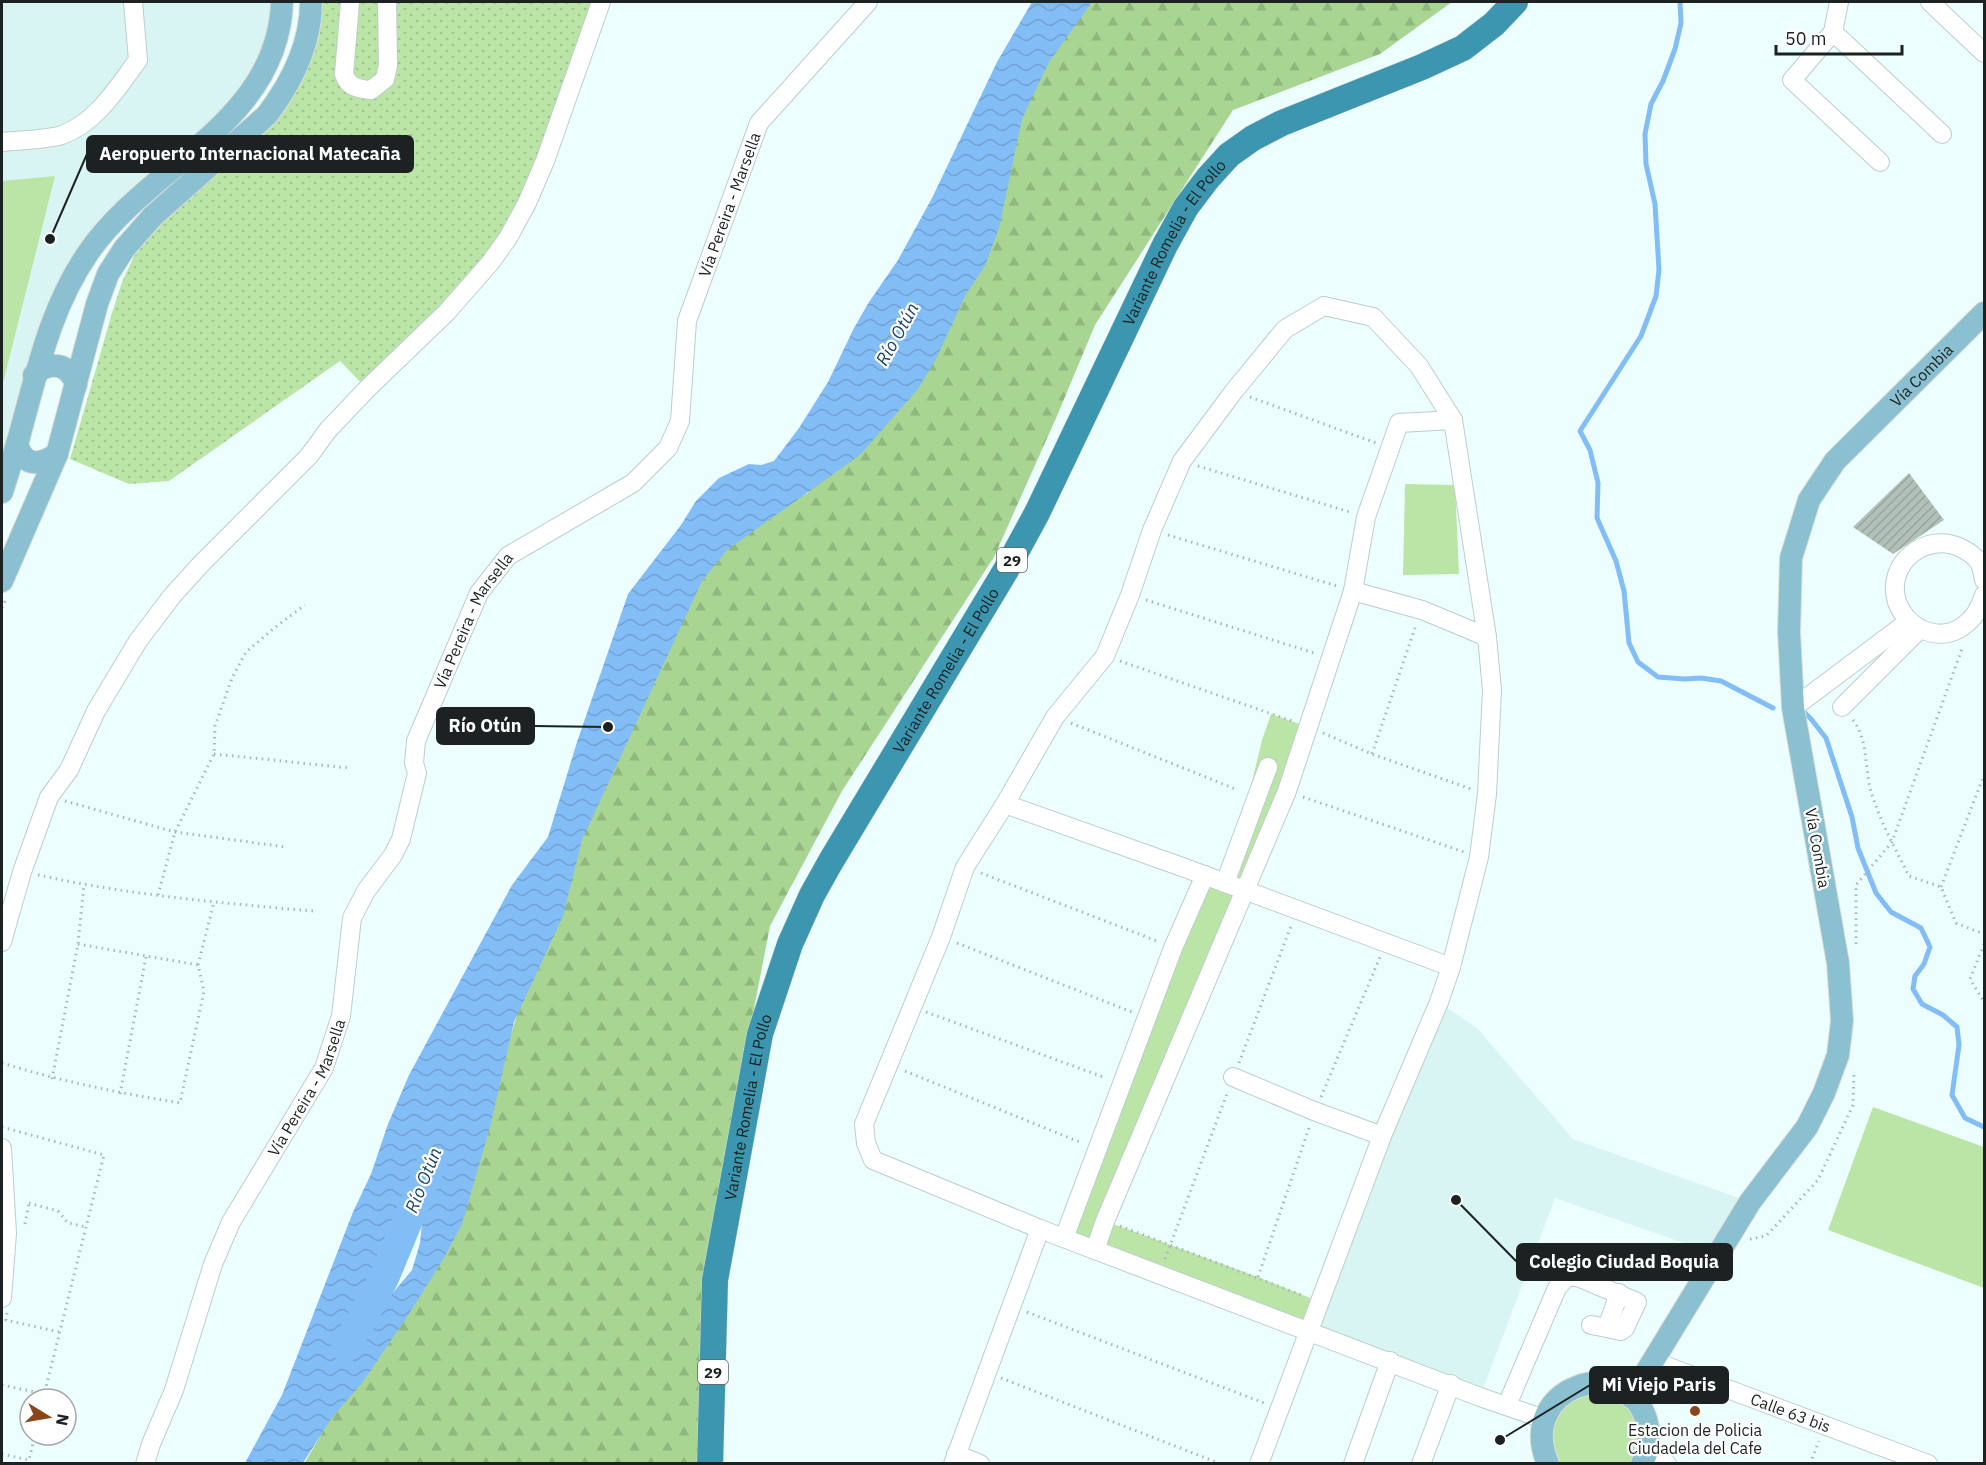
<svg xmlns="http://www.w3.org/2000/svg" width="1986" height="1465" font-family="'IBM Plex Sans',sans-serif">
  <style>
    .built { fill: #d8f5f3 }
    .grass { fill: #bbe5a6 }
    .forest { fill: url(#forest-firs) }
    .park { fill: url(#park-dots) }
    .water { fill: url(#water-waves); fill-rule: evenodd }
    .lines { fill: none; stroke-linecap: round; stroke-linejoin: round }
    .stream { stroke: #83bdf6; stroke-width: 5 }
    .river { stroke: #83bdf6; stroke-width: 30 }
    .building { fill: url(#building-hatch) }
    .minor-casing { stroke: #bbcecd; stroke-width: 20 }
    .major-casing { stroke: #dbdcdb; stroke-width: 24 }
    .highway-casing { stroke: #dbdcdb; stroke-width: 27 }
    .path { stroke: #a9b8b7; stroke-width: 3; stroke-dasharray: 1.5 4.5; stroke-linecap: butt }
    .minor { stroke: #fff; stroke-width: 18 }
    .major { stroke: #8bc0d0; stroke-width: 22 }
    .highway { stroke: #3d96b0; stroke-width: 26 }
    .poi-dot { fill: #8a4619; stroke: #fff; stroke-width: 2 }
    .labels { text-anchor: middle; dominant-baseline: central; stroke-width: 4.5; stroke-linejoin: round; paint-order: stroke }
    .shield { fill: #fff; stroke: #5f6464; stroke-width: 1.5 }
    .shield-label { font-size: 15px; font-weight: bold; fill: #1b2221 }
    .street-label { font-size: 16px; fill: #1b2221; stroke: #fff }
    .poi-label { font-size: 16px; fill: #1b2221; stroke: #fff }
    .water-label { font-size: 18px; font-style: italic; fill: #184166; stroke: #fff }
    .leader { fill: none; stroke: #1b2221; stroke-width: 2 }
    .callout-dot { fill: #1b2221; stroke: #fff; stroke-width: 2 }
    .callout { fill: #1b2221; stroke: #1b2221; stroke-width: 2 }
    .callout-label { font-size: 18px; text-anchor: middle; font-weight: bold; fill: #fff }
  </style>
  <defs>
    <pattern id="forest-firs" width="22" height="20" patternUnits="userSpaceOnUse" patternTransform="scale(1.5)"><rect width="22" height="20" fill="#a8d592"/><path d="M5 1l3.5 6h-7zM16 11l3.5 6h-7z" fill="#90b77e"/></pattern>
    <pattern id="park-dots" width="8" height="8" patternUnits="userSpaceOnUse" patternTransform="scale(1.5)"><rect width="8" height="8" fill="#bbe5a6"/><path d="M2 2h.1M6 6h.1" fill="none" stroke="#a0c48f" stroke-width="1.8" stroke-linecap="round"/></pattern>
    <pattern id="water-waves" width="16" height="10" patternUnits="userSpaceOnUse" patternTransform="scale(1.5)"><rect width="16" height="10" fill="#83bdf6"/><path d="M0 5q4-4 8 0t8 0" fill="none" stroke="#71a2d3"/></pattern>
    <pattern id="building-hatch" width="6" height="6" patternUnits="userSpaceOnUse" patternTransform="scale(1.5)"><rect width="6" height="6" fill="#b1c0b8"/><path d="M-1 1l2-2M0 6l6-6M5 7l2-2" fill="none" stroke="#98a59e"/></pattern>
  </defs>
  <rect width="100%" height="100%" fill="#ecfffe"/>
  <path class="built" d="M2 2H282L265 69 88 253 2 492Z
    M1439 1002 1477 1028 1573 1139 1750 1202 1718 1255 1555 1198 1480 1397 1309 1331Z"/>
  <path class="grass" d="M55 176 2 387V181Z
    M1405 484 1455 485 1459 574 1403 575Z
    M1271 714 1308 727 1105 1221 1258 1277 1320 1302 1309 1331 1064 1238 1205 875 1218 880 1249 794 1262 740Z
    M1873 1107 1984 1147V1288L1828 1230Z
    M1589 1383 1639 1405 1642 1463 1548 1464 1544 1419Z"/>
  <path class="forest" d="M1088 2H1452L1380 54 1233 110 1095 325 1057 416 994 557 842 791 770 926 724 1163 703 1463 304 1464 452 1207 482 1100 511 1034 548 917 595 809 627 705 726 529 808 493 1029 63Z"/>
  <path class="park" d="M319 2H601L508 238 367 389 340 361 169 481 129 484 70 459 112 313 122 282 134 256 159 225 195 192 245 152 276 120Z"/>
  <path class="water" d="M1032 2H1092L1049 62 1022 119 999 228 985 266 966 294 936 359 918 389 860 455 727 550 702 581 582 840 563 916 514 1022 490 1127 462 1224 444 1258 407 1317 362 1383 331 1419 303 1463H245L282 1395 353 1212 371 1174 388 1124 409 1075 512 885 548 837 577 742 628 594 681 525 696 501 719 478 749 464 761 465 774 461 799 428 828 382 854 328 869 302 898 260 932 198 997 62ZM411 1195 424 1204 420 1243 412 1270 380 1308 366 1312 385 1237 397 1209Z"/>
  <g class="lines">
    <path class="stream" d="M1680 2 1681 23 1675 49 1663 81 1651 104 1645 134 1646 164 1655 204 1659 270 1656 296 1641 336 1580 431 1590 450 1598 483 1597 518 1616 561 1624 591 1629 643 1638 662 1658 677 1685 679 1701 678 1721 681 1773 708
      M1802 710 1811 719 1826 738 1852 817 1858 848 1876 893 1891 912 1921 928 1930 947 1924 964 1915 976 1913 989 1922 1004 1943 1015 1957 1027 1959 1045 1952 1095 1965 1118 1984 1127"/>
    <path class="river" d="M346 1347 384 1278 432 1162"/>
  </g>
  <path class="building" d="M1909 473 1944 520 1893 554 1853 527Z"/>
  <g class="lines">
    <defs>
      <g id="minor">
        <path d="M350 2 344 74C348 87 358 89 371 90L385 79 388 65 387 2"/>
        <path d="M1839 2 1833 32 1792 80 1880 162"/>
        <path d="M1930 2 1984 53"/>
        <path d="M1833 32 1942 134"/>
        <path d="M2 142C18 140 47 140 62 135 97 122 117 88 138 60L133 2"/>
        <path d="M1984 580C1983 575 1982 567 1979 562 1975 556 1967 551 1961 548 1926 531 1885 563 1897 602 1901 613 1910 624 1921 629 1951 643 1976 623 1984 595"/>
        <path d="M1353 591 1422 610 1487 637"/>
        <path d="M1842 707 1920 629"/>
        <path d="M1793 708 1909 621"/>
        <path d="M1005 804 1185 868 1451 967"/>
        <path d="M1225 883 1268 767"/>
        <path d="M2 942 22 872 49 797 69 770 96 711 138 641 172 596 201 564 309 456 328 430 367 389 447 312 490 263 508 238 527 203 545 161 601 2"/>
        <path d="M1233 1077 1314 1111 1382 1136"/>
        <path d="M2 1148 7 1233 2 1298"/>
        <path d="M1064 1238 1173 948 1205 875"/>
        <path d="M1095 1250 1105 1221 1287 791 1353 591 1366 517 1399 423 1453 420"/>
        <path d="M1591 1325 1607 1328 1619 1293"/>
        <path id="s1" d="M1653 1361 1928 1464"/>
        <path d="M1507 1405 1557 1288 1564 1280 1571 1276 1580 1278 1637 1302 1625 1328 1621 1331 1607 1328"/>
        <path d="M956 1454 980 1464"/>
        <path d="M1646 1456 1667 1464"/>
        <path id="s2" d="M145 1464 151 1444 174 1390 213 1264 231 1222 324 1068 341 1016 352 918 366 891 393 855 401 839 417 773 414 763 416 741 479 593 508 556 633 483 668 448 680 421 687 321 759 123 868 2"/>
        <path d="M953 1464 1040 1229"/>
        <path d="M1259 1464 1382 1136 1439 1002 1451 967 1479 857 1487 794 1492 690 1487 637 1453 420 1419 366 1373 317 1324 306 1285 329 1234 391 1182 461 1152 530 1130 595 1105 656 1055 717 1005 804 965 867 941 937 864 1124 866 1143 873 1160 1040 1229 1480 1397 1544 1419"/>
        <path d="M1353 1464 1390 1361"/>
        <path d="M1421 1464 1451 1384"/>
      </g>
      <g id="major">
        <path d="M34 375C49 360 70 363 76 385"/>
        <path d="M17 444C24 467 39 466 57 454"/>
        <path d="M2 492C7 476 12 460 17 444 36 378 48 311 88 253 148 165 278 123 282 2"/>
        <path d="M2 581 57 454 97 304 108 274 124 249 153 216 267 115C292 82 311 44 311 2"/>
        <path id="s3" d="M1631 1397 1750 1202 1807 1127 1824 1093 1838 1055 1842 1021 1838 963 1793 708 1789 632 1791 558 1809 500 1835 461 1984 313"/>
        <path d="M1548 1464C1515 1387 1624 1351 1646 1419 1651 1435 1649 1449 1642 1464"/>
      </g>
      <g id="highway">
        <path id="s4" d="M710 1464 715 1280 760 1034 790 944 812 895 831 861 1006 570 1037 513 1165 245 1186 207 1208 178 1229 155 1253 138 1282 123 1422 67 1463 48 1494 24 1515 2"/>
      </g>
    </defs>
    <use href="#minor" class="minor-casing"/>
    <use href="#major" class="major-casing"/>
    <use href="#highway" class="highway-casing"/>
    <path class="path" d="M1250 397 1376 443
      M1198 466 1350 512
      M1168 535 1337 586
      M1146 600 1314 653
      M2 608 6 599
      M1120 661 1292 721
      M1853 720C1869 740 1864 771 1872 795 1881 823 1896 850 1909 876L1941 887 1956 923 1984 934
      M1071 723 1238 790
      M1323 733 1372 754 1471 789
      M214 754 349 768
      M1372 754 1416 625
      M1303 797 1464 852
      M65 801 175 832 286 847
      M981 873 1157 941
      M38 875C129 895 221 903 313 911
      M1941 887 1984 775
      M158 895 175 832 214 754 215 726 232 678 246 652 278 625 305 605
      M957 943 1132 1012
      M78 944 198 965
      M1856 944V885L1892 842 1963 646
      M1984 944 1970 979 1984 1002
      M926 1012 1106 1078
      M2 1063C60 1081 119 1093 180 1103L204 991 198 965 214 902
      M1239 1063 1291 926
      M905 1071 1082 1143
      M52 1079 78 944 84 885
      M120 1094 146 957
      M1321 1097 1380 957
      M2 1127 104 1155 43 1399
      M29 1203 58 1211 68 1223 86 1227
      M25 1224 29 1203
      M1120 1226 1304 1296
      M1750 1239 1766 1236 1818 1180 1853 1105 1854 1071
      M1165 1259 1228 1091
      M1258 1277 1310 1125
      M1027 1312 1264 1403
      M7 1313 6 1320 59 1332
      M1001 1378 1221 1464
      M2 1385 45 1394
      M2 1454 29 1460 35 1435
      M1810 1464 1819 1441"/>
    <use href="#minor" class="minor"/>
    <use href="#major" class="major"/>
    <use href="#highway" class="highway"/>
  </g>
  <circle class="poi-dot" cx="1695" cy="1411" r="6"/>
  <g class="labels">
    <g class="shield">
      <rect x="997" y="548" width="30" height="24" rx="4.5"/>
      <rect x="698" y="1360" width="30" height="24" rx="4.5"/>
    </g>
    <g class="shield-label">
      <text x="1012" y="560">29</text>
      <text x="713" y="1372">29</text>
    </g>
    <g class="street-label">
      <text stroke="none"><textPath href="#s2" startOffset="1440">Vía Pereira - Marsella</textPath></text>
      <text stroke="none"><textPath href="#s4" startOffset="1330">Variante Romelia - El Pollo</textPath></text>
      <text stroke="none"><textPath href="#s3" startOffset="1132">Vía Combia</textPath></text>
      <text stroke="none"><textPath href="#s2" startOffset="918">Vía Pereira - Marsella</textPath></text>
      <text stroke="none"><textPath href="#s4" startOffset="844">Variante Romelia - El Pollo</textPath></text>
      <text transform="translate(1818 848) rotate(80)">Vía Combia</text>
      <text stroke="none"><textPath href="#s2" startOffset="412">Vía Pereira - Marsella</textPath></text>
      <text stroke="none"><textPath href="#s4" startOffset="360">Variante Romelia - El Pollo</textPath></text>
      <text stroke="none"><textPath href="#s1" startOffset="147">Calle 63 bis</textPath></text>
    </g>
    <g class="poi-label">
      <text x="1695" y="1430">Estacion de Policia<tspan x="1695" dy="18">Ciudadela del Cafe</tspan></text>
    </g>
    <g class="water-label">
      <text transform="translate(897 334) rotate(-61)">Río Otún</text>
      <text transform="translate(423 1180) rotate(-68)">Río Otún</text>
    </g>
  </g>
  <path class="leader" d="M50 239L87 154M608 727L534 726M1456 1200L1517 1262M1500 1440L1590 1385"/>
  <g class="callout-dot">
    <circle cx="50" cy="239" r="6"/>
    <circle cx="608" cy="727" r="6"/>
    <circle cx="1456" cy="1200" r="6"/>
    <circle cx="1500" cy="1440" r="6"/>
  </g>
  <g class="callout">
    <rect x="87" y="136" width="326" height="36" rx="6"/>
    <rect x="437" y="708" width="97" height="36" rx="6"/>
    <rect x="1517" y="1244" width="215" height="36" rx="6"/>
    <rect x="1590" y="1367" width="138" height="36" rx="6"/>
  </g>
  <g class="callout-label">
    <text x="250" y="160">Aeropuerto Internacional Matecaña</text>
    <text x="485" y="732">Río Otún</text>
    <text x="1624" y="1268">Colegio Ciudad Boquia</text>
    <text x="1659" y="1391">Mi Viejo Paris</text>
  </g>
  <rect width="1986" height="1465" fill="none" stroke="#1b2221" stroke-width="6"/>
  <g transform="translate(48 1417) rotate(101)"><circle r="28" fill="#ffffff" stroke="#a4a7a6" stroke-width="1.5"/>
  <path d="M0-4.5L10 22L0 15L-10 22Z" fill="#8a4619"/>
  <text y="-9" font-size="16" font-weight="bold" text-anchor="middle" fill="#1b2221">N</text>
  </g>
  <path d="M1776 45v9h126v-9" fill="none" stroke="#1b2221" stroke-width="3"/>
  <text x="1785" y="45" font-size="18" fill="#1b2221" stroke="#ffffff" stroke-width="4.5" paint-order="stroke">50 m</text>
</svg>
